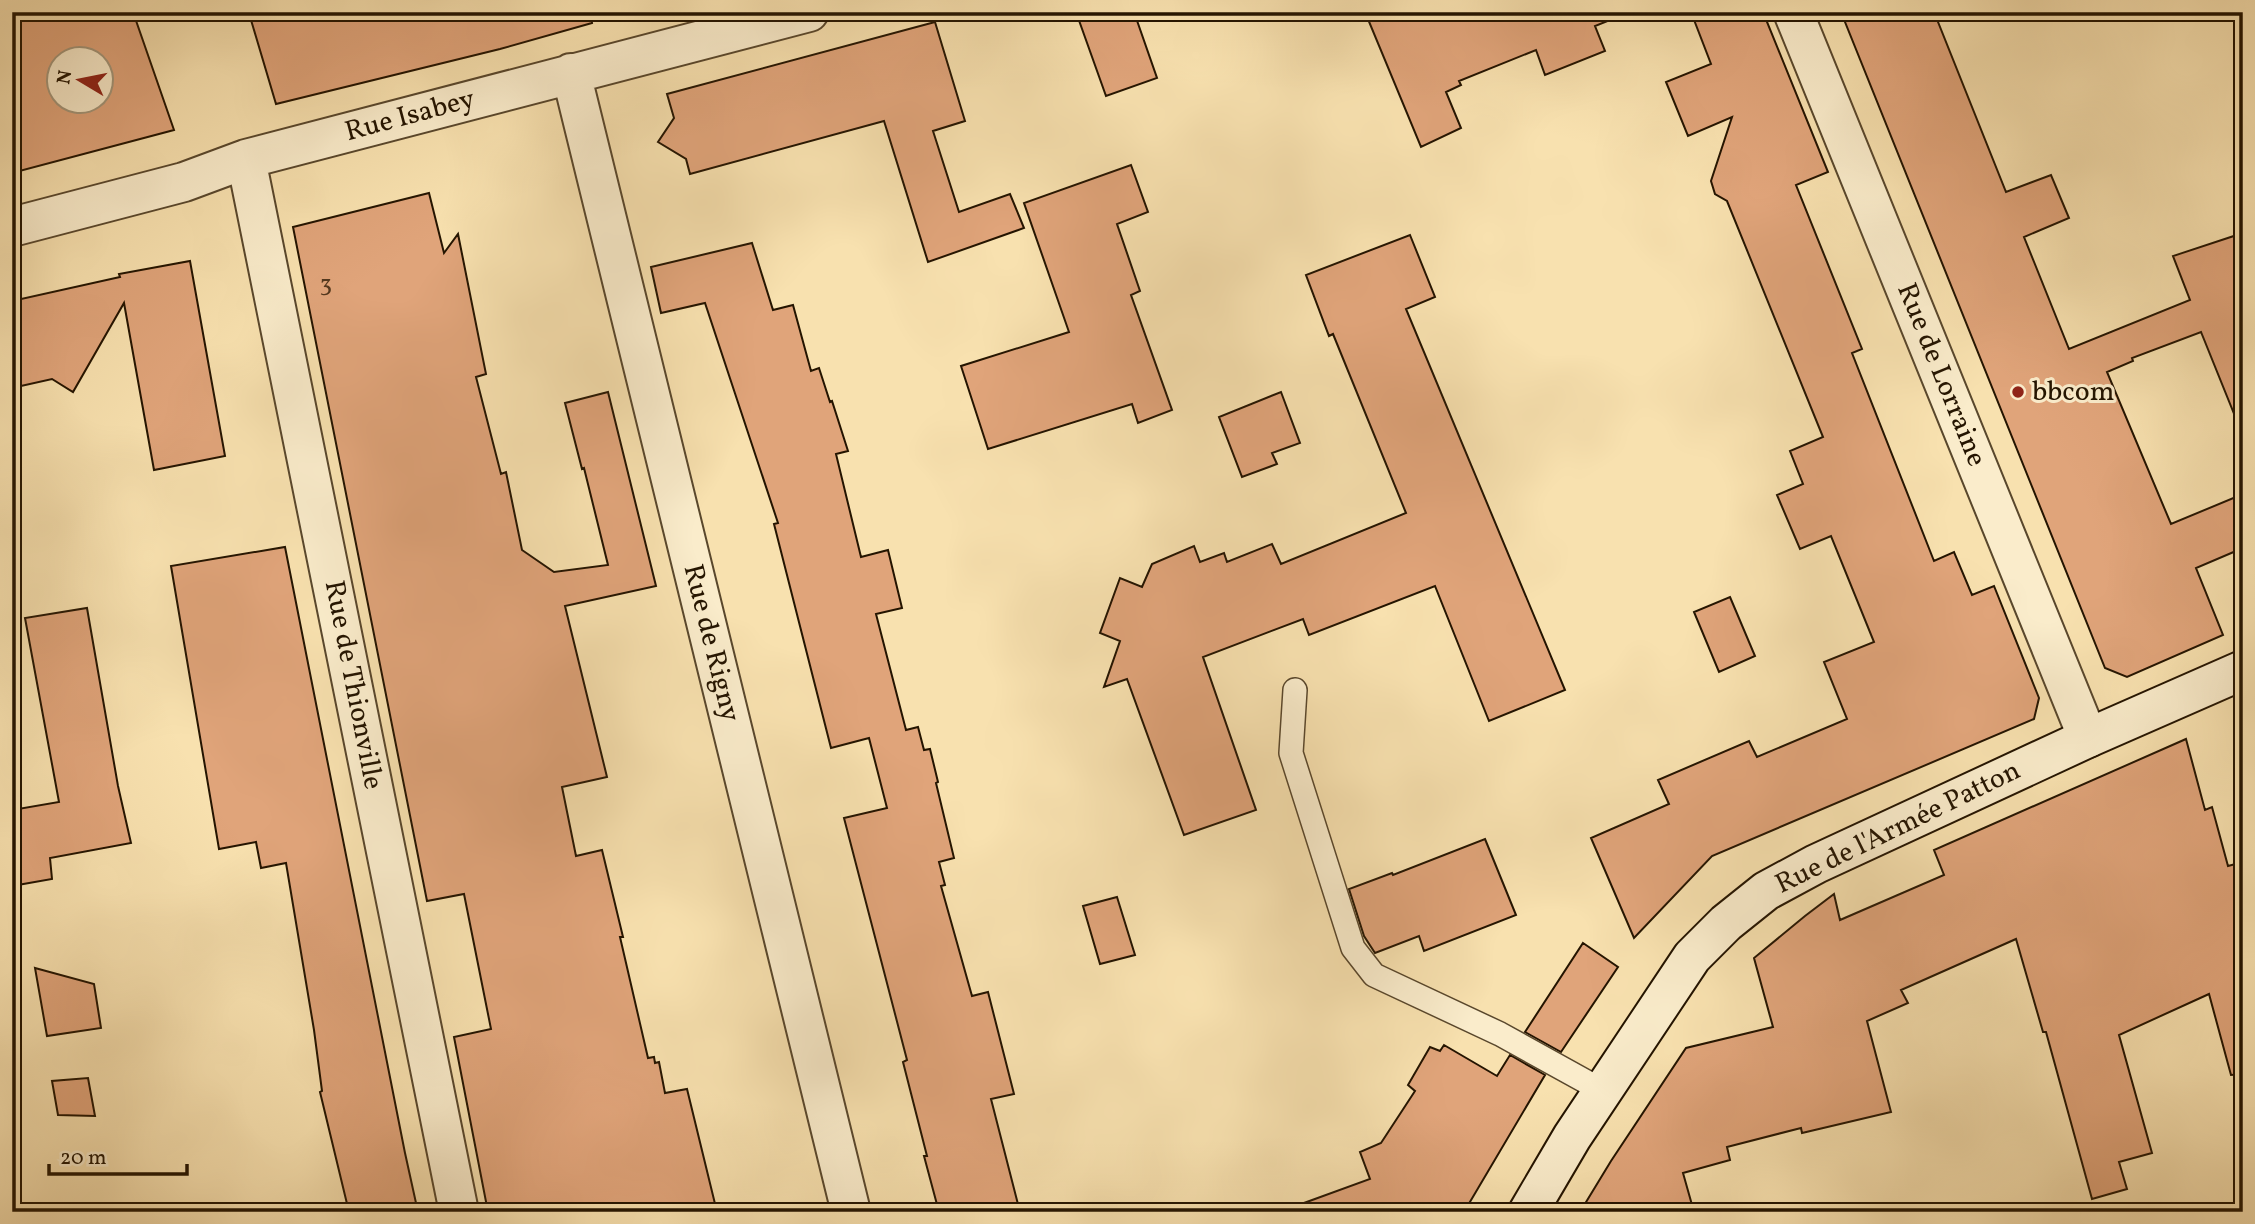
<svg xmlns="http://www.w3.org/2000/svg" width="2255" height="1224" font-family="Vollkorn,serif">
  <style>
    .building { fill: #e0a47a; stroke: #241400; stroke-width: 2; fill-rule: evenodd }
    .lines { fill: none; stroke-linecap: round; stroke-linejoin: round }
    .lane-casing { stroke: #59472c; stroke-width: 26 }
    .street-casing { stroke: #59472c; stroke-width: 42 }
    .secondary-casing { stroke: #241400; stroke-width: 42 }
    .lane { stroke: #faeccb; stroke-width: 23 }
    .street { stroke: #faeccb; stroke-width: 38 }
    .secondary { stroke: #faeccb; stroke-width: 38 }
    .poi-dot { fill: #8f2418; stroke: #faeccb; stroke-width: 2.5 }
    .labels { text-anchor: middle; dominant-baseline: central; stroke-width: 6; stroke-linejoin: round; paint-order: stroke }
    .number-label { font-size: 24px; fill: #53381e }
    .street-label { font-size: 28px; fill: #241400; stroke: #faeccb }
    .poi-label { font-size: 28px; fill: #241400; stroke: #faeccb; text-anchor: start }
  </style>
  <rect width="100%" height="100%" fill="#f8e1af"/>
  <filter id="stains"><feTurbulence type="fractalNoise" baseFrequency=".00286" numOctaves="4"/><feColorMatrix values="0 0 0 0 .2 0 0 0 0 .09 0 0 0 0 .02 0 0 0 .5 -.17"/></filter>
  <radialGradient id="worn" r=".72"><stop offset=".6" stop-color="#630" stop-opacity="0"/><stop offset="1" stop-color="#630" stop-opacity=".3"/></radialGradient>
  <path class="building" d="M12 12H133L174 130 12 173ZM60 60H102V102H60Z
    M283 12H590L592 23 500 49 276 104 251 20Z
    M1076 12H1134L1157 78 1106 96Z
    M1365 12H1624L1625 14 1595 26 1605 51 1545 75 1536 50 1459 81 1461 85 1446 92 1461 128 1421 147Z
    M1691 12H1763L1828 172 1796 185 1862 349 1852 353 1934 561 1954 552 1972 595 1994 586 2039 698 2034 719 1712 856 1634 938 1591 838 1669 804 1658 780 1749 741 1757 757 1847 719 1824 662 1874 642 1831 536 1800 549 1777 495 1803 484 1790 451 1823 437 1727 201 1715 194 1711 181 1732 117 1688 136 1666 82 1711 64Z
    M1841 12H1934L2006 192 2051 175 2069 218 2024 237 2069 349 2190 300 2173 256 2243 233V431H2241L2201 332 2132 358 2133 361 2107 372 2171 524 2243 494V548L2196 568 2223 635 2127 677 2105 668Z
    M935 22 965 121 933 131 959 212 1010 194 1024 228 928 262 884 121 690 174 686 159 658 142 674 118 667 94Z
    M1131 165 1148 212 1117 224 1140 291 1131 295 1172 410 1138 423 1132 404 988 449 961 366 1069 332 1024 203Z
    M429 193 444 253 458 234 486 374 476 377 501 474 506 472 522 550 554 572 608 565 584 468 582 469 565 403 608 392 656 586 565 606 607 777 562 787 576 856 602 850 623 937H620L648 1058 654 1057 655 1063 659 1062 665 1093 687 1089 717 1212H488L454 1037 491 1029 464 894 427 901 293 227Z
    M1410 235 1435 297 1406 309 1565 690 1489 721 1435 586 1309 635 1303 619 1203 657 1256 810 1184 835 1127 679 1104 687 1120 641 1100 633 1120 578 1142 587 1152 564 1194 546 1200 562 1224 553 1227 562 1272 544 1281 564 1406 513 1333 334 1329 336 1306 275Z
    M752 243 773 310 793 305 811 371 819 368 830 402 832 401 848 451 836 454 861 557 888 550 902 608 876 614 906 730 918 727 924 750 930 749 938 782 936 783 954 858 939 862 945 885 941 886 972 996 988 992 1014 1094 991 1099 1020 1212H939L924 1156H927L903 1062 907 1060 844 818 887 808 869 738 831 748 774 524 778 523 705 303 661 313 651 267Z
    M190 261 225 456 154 470 124 303 73 392 52 379 12 388V301L120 277 119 274Z
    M1281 392 1300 443 1272 453 1277 464 1242 477 1219 417Z
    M285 547 405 1153 418 1212H349L320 1092 322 1091 314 1030 286 863 261 868 256 842 219 849 171 566Z
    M1730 597 1755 656 1719 672 1694 612Z
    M87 608 118 786 131 843 50 858 52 879 12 886V810L59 802 25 618Z
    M2186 739 2205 810 2212 807 2228 866 2243 862V1074L2231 1075 2209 994 2119 1035 2152 1153 2119 1162 2127 1189 2092 1199 2046 1032H2043L2016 939 1901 990 1908 1003 1867 1021 1891 1112 1802 1133 1801 1128 1727 1147 1730 1160 1683 1173 1694 1212H1580L1611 1161 1686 1048 1773 1027 1754 958 1805 916 1834 894 1840 920 1944 875 1934 850Z
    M1485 839 1516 915 1424 951 1419 936 1375 953 1364 936 1349 889 1392 873 1393 875Z
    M1117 897 1135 955 1100 964 1083 906Z
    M1583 943 1618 967 1561 1052 1525 1032Z
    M35 968 94 984 101 1028 47 1036Z
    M1444 1045 1497 1076 1510 1055 1545 1075 1464 1212H1294L1293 1207 1370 1179 1360 1152 1381 1143 1415 1091 1408 1085 1430 1047 1440 1051Z
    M88 1078 95 1116 58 1115 52 1081Z"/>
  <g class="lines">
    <defs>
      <path id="lane" d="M1295 690 1291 753 1353 948 1374 975 1500 1034 1603 1091"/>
      <path id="street" d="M1793 12 2088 738
        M571 73 851 1212
        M246 159 459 1212
        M12 227 184 182 246 159 809 12"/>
      <path id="secondary" d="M1528 1212 1572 1137 1692 957 1726 923 1766 891 1816 864 2088 738 2243 670"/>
    </defs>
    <use href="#lane" class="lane-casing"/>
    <use href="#street" class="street-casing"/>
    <use href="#secondary" class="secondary-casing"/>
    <use href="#lane" class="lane"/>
    <use href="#street" class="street"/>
    <use href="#secondary" class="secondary"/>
  </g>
  <circle class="poi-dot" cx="2018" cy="392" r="7"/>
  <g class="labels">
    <g class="number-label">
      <text x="326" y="285">3</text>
    </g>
    <g class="street-label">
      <text transform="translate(410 116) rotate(-15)">Rue Isabey</text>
      <text transform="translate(1941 375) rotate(68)">Rue de Lorraine</text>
      <text transform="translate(711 643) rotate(76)">Rue de Rigny</text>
      <text transform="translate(353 685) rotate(79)">Rue de Thionville</text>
      <text transform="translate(1898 828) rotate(-26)">Rue de l'Armée Patton</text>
    </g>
    <g class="poi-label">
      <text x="2032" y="392">bbcom</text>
    </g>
  </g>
  <rect width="2255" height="1224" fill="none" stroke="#f8e1af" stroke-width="42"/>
  <rect x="14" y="14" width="2227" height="1196" fill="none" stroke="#241400" stroke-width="3.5"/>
  <rect x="21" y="21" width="2213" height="1182" fill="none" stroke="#241400" stroke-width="2"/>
  <g transform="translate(80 80) rotate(280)"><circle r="33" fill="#faeccb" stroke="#a4967a" stroke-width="2"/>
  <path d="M0-5L12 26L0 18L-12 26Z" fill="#8f2418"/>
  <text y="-10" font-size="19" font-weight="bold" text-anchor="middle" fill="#241400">N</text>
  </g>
  <path d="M49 1164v10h138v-10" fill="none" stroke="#241400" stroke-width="3.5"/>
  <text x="60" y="1164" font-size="21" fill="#241400" stroke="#faeccb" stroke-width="5" paint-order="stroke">20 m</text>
  <rect width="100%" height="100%" filter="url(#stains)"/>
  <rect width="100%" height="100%" fill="url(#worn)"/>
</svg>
